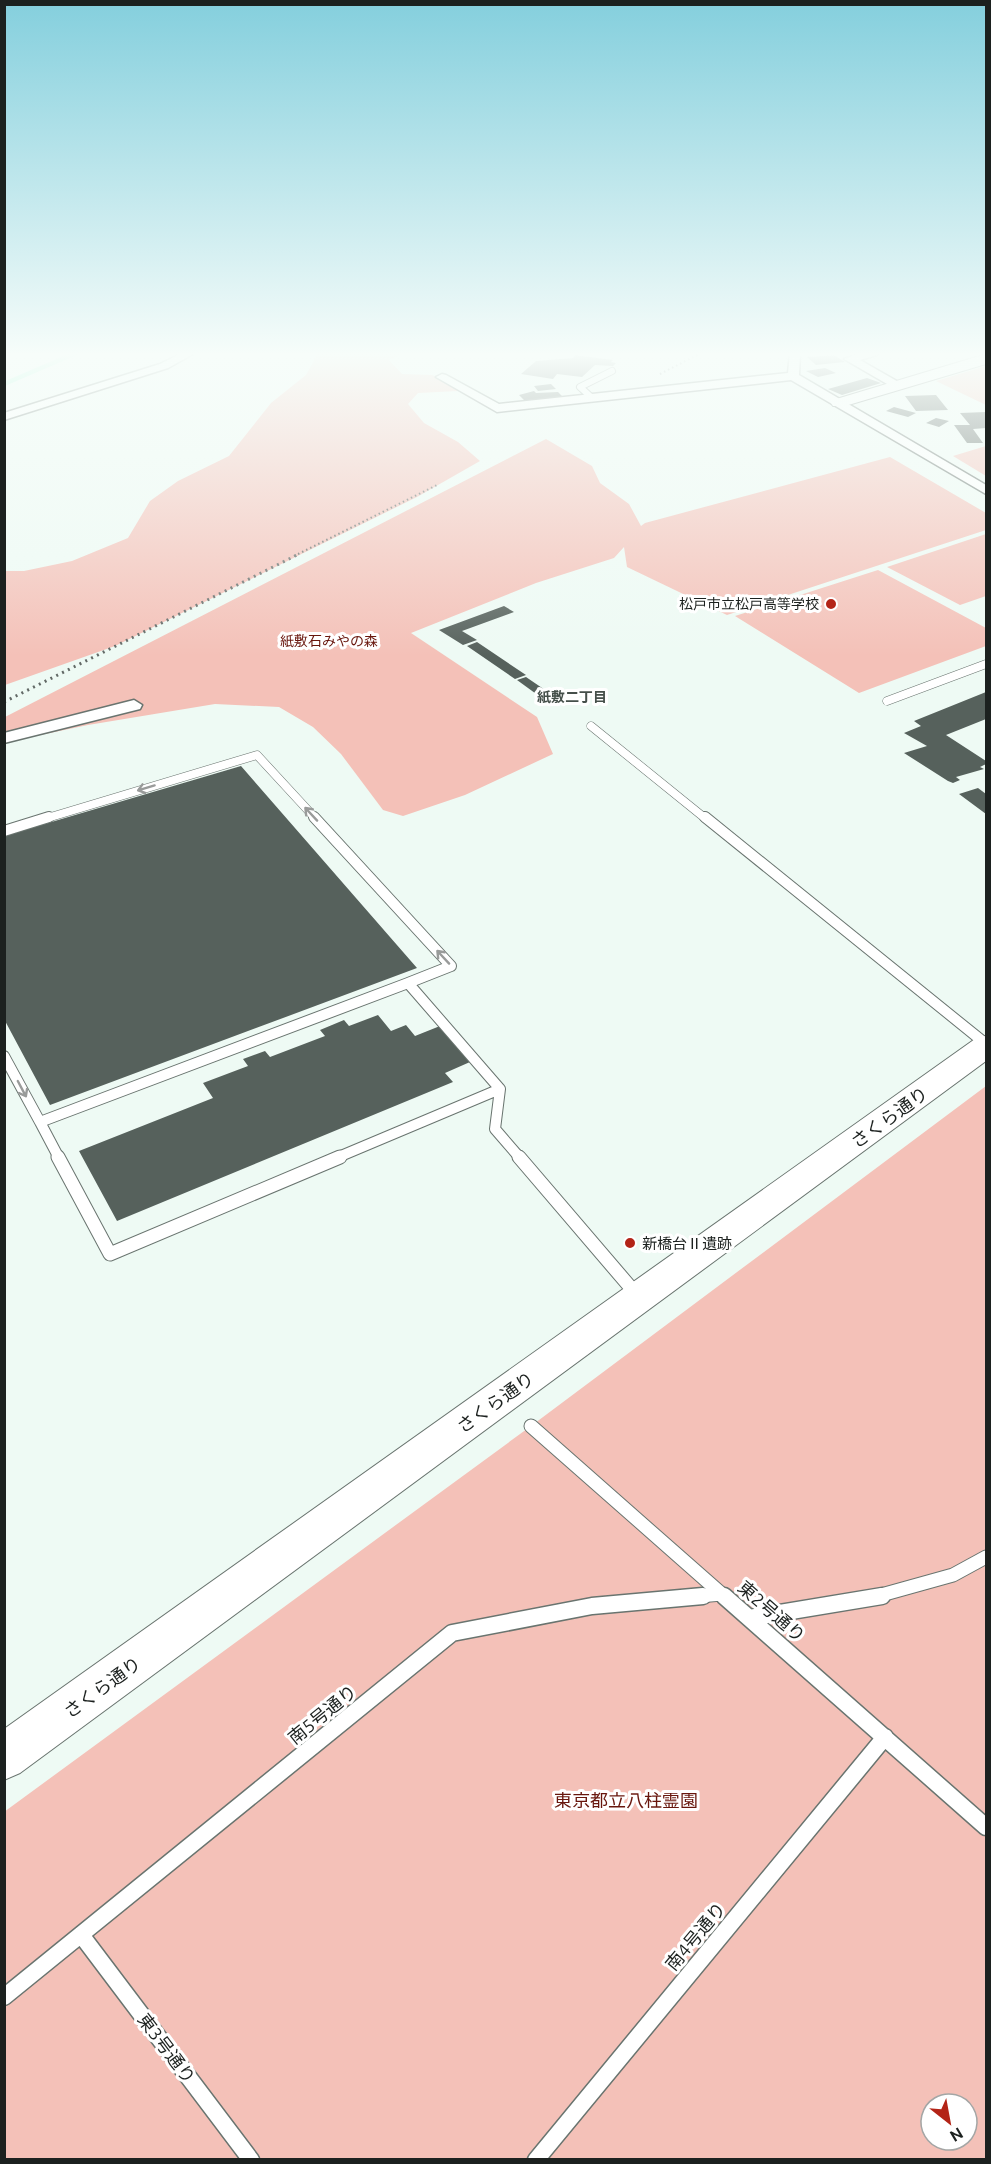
<svg xmlns="http://www.w3.org/2000/svg" width="991" height="2164" font-family="Ubuntu,'Noto Sans JP',sans-serif">
  <style>
    .green { fill: #f4c1b8; fill-rule: evenodd }
    .lines { fill: none; stroke-linecap: round; stroke-linejoin: round }
    .stream { stroke: #8ff8cd; stroke-width: 4.5 }
    .building { fill: #56615c }
    .lane-far4-casing { stroke: #69746f; stroke-width: 8 }
    .lane-far3-casing { stroke: #69746f; stroke-width: 9 }
    .lane-far2-casing { stroke: #69746f; stroke-width: 12 }
    .lane-far1-casing { stroke: #69746f; stroke-width: 15 }
    .lane-casing { stroke: #69746f; stroke-width: 19 }
    .street-casing { stroke: #69746f; stroke-width: 3 }
    .secondary-casing { stroke: #69746f; stroke-width: 2 }
    .lane-far4 { stroke: #fff; stroke-width: 6 }
    .lane-far3 { stroke: #fff; stroke-width: 8 }
    .lane-far2 { stroke: #fff; stroke-width: 10 }
    .lane-far1 { stroke: #fff; stroke-width: 13 }
    .lane { stroke: #fff; stroke-width: 16 }
    .street { fill: #fff; fill-rule: evenodd }
    .secondary { fill: #fff; fill-rule: evenodd }
    .rail-far1 { stroke: #626966; stroke-width: 2; stroke-dasharray: 1.5 3; stroke-linecap: butt }
    .rail { stroke: #626966; stroke-width: 3; stroke-dasharray: 2 4.5; stroke-linecap: butt }
    .oneway { stroke: #999b9a }
    .poi-dot { fill: #b32417; stroke: #fff; stroke-width: 2 }
    .labels { text-anchor: middle; dominant-baseline: central; stroke-width: 6; stroke-linejoin: round; paint-order: stroke }
    .far-poi-label { font-size: 14px; fill: #1c211f; stroke: #fff; text-anchor: end }
    .far-park-label { font-size: 14px; fill: #68160d; stroke: #fff }
    .far-neighbourhood-label { font-size: 14px; font-weight: bold; fill: #454f4a; stroke: #fff }
    .poi-label { font-size: 15px; fill: #1c211f; stroke: #fff; text-anchor: start }
    .near-street-label { font-size: 18px; fill: #1c211f; stroke: #fff }
    .near-park-label { font-size: 18px; fill: #68160d; stroke: #fff }
  </style>
  <rect width="100%" height="100%" fill="#eefaf4"/>
  <path class="green" d="M318 353H403L389 360 402 374 432 375 459 386 458 391 418 393 408 404 424 423 458 442 480 461 417 497 115 646 5 685 4 571H24L72 561 128 538 150 501 178 481 229 456 271 403 306 375Z
    M986 366V405L936 381Z
    M546 439 592 466 600 483 629 504 641 526 645 523 890 457 986 513V530L727 615 627 567 624 547 614 558 536 583 411 633 537 717 553 754 465 795 403 816 383 810 341 754 313 727 279 707 215 704 88 725 26 738 5 733V717Z
    M986 446V476L953 456Z
    M986 534V596L960 605 887 567Z
    M878 570 986 628V646L859 693 735 616Z
    M986 1086V2159H5L4 1812 531 1426ZM931 2104H967V2140H931Z"/>
  <g class="lines">
    <path class="stream" d="M4 384 76 353"/>
  </g>
  <path class="building" d="M575 355 613 360 611 362 616 363 613 366 595 365 582 377 557 374 553 379 521 374 536 361 573 358Z
    M834 355 845 362 816 365 807 357Z
    M825 368 836 373 818 377 806 371Z
    M867 378 881 383 842 395 828 389Z
    M551 384 556 389 538 391 534 386Z
    M534 391 536 393 558 392 564 398 526 402 519 395Z
    M936 395 948 410 916 411 905 396Z
    M894 407 916 413 908 417 886 411Z
    M986 412V428L973 429 983 443H967L954 425H970L960 413Z
    M936 418 949 421 939 427 926 423Z
    M504 606 514 612 462 631 477 640 463 645 439 630Z
    M477 642 526 675 515 679 467 646Z
    M526 677 548 692 539 696 517 680Z
    M986 692V719L946 735 986 761V764L980 767 984 769 956 777 960 780 953 783 948 781 904 753 927 746 904 733 921 726 914 721Z
    M241 766 417 968 50 1105 4 1019V836Z
    M978 788 986 794V814L959 794Z
    M378 1015 391 1031 406 1025 415 1036 440 1026 470 1062 445 1073 453 1082 117 1221 79 1151 213 1098 203 1083 248 1066 243 1059 265 1051 270 1057 325 1036 320 1030 344 1020 349 1026Z"/>
  <g class="lines">
    <defs>
      <path id="lane-far4" d="M591 397 580 387 612 371"/>
      <path id="lane-far3" d="M887 701 986 664
        M591 726 706 819
        M44 819 257 755 316 819"/>
      <path id="lane-far2" d="M314 817 451 966 408 983
        M705 817 986 1044
        M4 831 49 817
        M4 1056 40 1122
        M500 1089 495 1129 520 1158
        M59 1158 40 1122 408 983 500 1089
        M336 1158 500 1089"/>
      <path id="lane-far1" d="M58 1157 110 1254 340 1157
        M519 1157 637 1295
        M531 1426 725 1597
        M687 1597 722 1594
        M874 1597 953 1575 986 1557"/>
      <path id="lane" d="M724 1596 986 1827
        M749 1618 882 1596
        M82 1936 251 2160
        M4 1997 452 1633 592 1606 703 1596
        M536 2160 885 1737"/>
      <path id="street" d="M182 353H195L168 368 4 420V413L160 364Z
        M790 353H800L799 375 986 485V494L791 380 497 412 436 377 442 374 446 375 499 404 788 373Z
        M861 353H878L877 355 860 360 902 384V388H894L844 359Z
        M134 700 142 705 140 709 4 743V733Z"/>
      <path id="secondary" d="M986 354V364L845 406H833L831 403 833 400Z
        M986 1036V1061L20 1773 4 1780V1729L975 1039Z"/>
    </defs>
    <use href="#lane-far4" class="lane-far4-casing"/>
    <use href="#lane-far3" class="lane-far3-casing"/>
    <use href="#lane-far2" class="lane-far2-casing"/>
    <use href="#lane-far1" class="lane-far1-casing"/>
    <use href="#lane" class="lane-casing"/>
    <use href="#street" class="street-casing"/>
    <use href="#secondary" class="secondary-casing"/>
    <use href="#lane-far4" class="lane-far4"/>
    <use href="#lane-far3" class="lane-far3"/>
    <use href="#lane-far2" class="lane-far2"/>
    <use href="#lane-far1" class="lane-far1"/>
    <use href="#lane" class="lane"/>
    <use href="#street" class="street"/>
    <use href="#secondary" class="secondary"/>
    <path class="rail-far1" d="M660 374 701 353
      M294 556 437 485"/>
    <path class="rail" d="M4 702 297 555"/>
  </g>
  <defs><path id="oneway-shaft" d="M-6 0H5M1.5-3L5.5 0L1.5 3" fill="none" stroke-width="1.6" stroke-linecap="round" stroke-linejoin="round" transform="scale(1.5)"/></defs>
  <g class="oneway">
    <use href="#oneway-shaft" transform="translate(146 788) rotate(163)"/>
    <use href="#oneway-shaft" transform="translate(311 814) rotate(-133)"/>
    <use href="#oneway-shaft" transform="translate(443 957) rotate(-133)"/>
    <use href="#oneway-shaft" transform="translate(22 1089) rotate(62)"/>
  </g>
  <linearGradient id="sky" x2="0" y2="1"><stop stop-color="#84cfdd"/><stop offset="0.54" stop-color="#f7fdfa"/><stop offset="1" stop-color="#f7fdfa" stop-opacity="0"/></linearGradient>
  <rect width="991" height="656" fill="url(#sky)"/>
  <g class="poi-dot">
    <circle cx="831" cy="604" r="6"/>
    <circle cx="630" cy="1243" r="6"/>
  </g>
  <g class="labels">
    <g class="far-poi-label">
      <text x="819" y="604">松戸市立松戸高等学校</text>
    </g>
    <g class="far-park-label">
      <text x="329" y="641">紙敷石みやの森</text>
    </g>
    <g class="far-neighbourhood-label">
      <text x="572" y="697">紙敷二丁目</text>
    </g>
    <g class="poi-label">
      <text x="642" y="1243">新橋台Ⅱ遺跡</text>
    </g>
    <g class="near-street-label">
      <text transform="translate(889 1117) rotate(-36)">さくら通り</text>
      <text transform="translate(495 1402) rotate(-36)">さくら通り</text>
      <text transform="translate(772 1611) rotate(41)">東2号通り</text>
      <text transform="translate(102 1687) rotate(-36)">さくら通り</text>
      <text transform="translate(322 1714) rotate(-39)">南5号通り</text>
      <text transform="translate(695 1936) rotate(-50)">南4号通り</text>
      <text transform="translate(167 2048) rotate(53)">東3号通り</text>
    </g>
    <g class="near-park-label">
      <text x="626" y="1800">東京都立八柱霊園</text>
    </g>
  </g>
  <rect width="991" height="2164" fill="none" stroke="#1c211f" stroke-width="12"/>
  <g transform="translate(949 2122) rotate(149)"><circle r="28" fill="#ffffff" stroke="#a4a6a5" stroke-width="1.5"/>
  <path d="M0-4.5L10 22L0 15L-10 22Z" fill="#b32417"/>
  <text y="-9" font-size="16" font-weight="bold" text-anchor="middle" fill="#1c211f">N</text>
  </g>
</svg>
